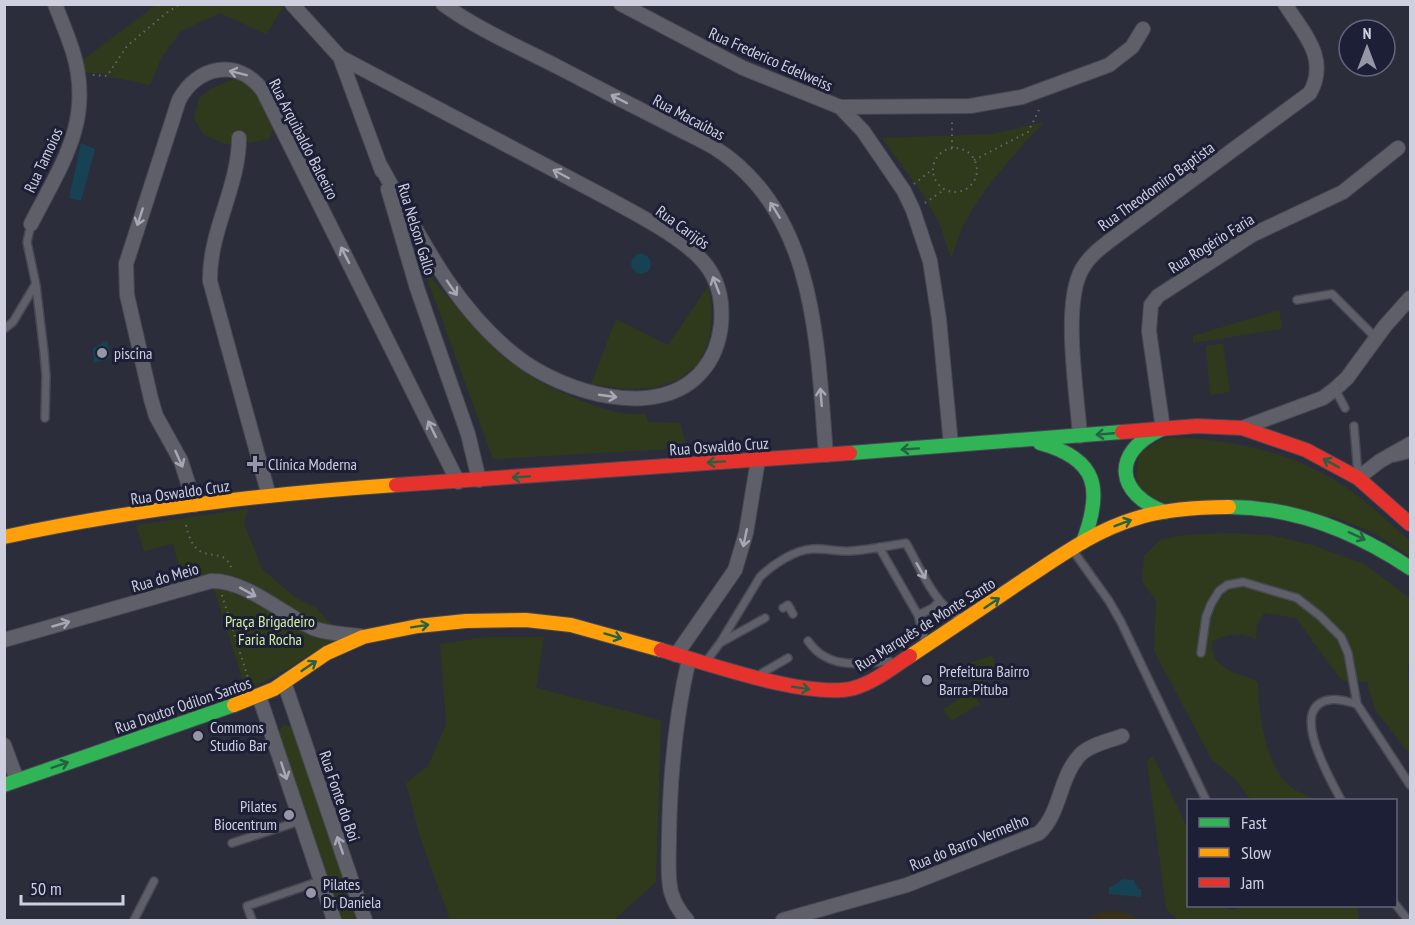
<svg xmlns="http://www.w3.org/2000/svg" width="1415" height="925" font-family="'PT Sans Narrow',sans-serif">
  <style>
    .green { fill: #2f3a1c }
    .sand { fill: #383117 }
    .water { fill: #164253 }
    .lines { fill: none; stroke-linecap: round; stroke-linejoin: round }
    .lane-casing { stroke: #464853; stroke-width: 10 }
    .street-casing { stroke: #464853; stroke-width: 16 }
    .fast-casing { stroke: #464853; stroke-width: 16 }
    .slow-casing { stroke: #464853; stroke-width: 16 }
    .jam-casing { stroke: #464853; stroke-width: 16 }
    .path { stroke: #64656e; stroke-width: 2; stroke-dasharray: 1.5 4.5; stroke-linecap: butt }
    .lane { stroke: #5e5f69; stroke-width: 7 }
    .street { stroke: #5e5f69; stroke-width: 14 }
    .fast { stroke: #30b455; stroke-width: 14 }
    .slow { stroke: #ff9f0a; stroke-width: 14 }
    .jam { stroke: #e5322d; stroke-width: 14 }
    .oneway { stroke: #a7a8b6 }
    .oneway2 { stroke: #256243 }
    .poi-dot { fill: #9597a6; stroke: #1c1f35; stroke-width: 2 }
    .labels { text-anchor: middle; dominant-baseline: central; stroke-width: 6; stroke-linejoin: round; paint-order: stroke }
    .street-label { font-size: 16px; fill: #ced0e0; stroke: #1c1f35 }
    .poi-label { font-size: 16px; fill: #ced0e0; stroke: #1c1f35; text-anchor: start }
    .park-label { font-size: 16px; fill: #d4f0a3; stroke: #1c1f35 }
  </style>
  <rect width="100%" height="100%" fill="#2c2d3a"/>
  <path class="green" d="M279 4 283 8 266 34 220 13 181 31 161 58 150 85 107 76V74L81 72 80 62 156 5Z
    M236 78 252 85 259 93 272 122 273 130 269 139 248 143 242 131 238 130 232 143 228 145 204 135 194 119 199 98 212 88Z
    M1044 122C1015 153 985 185 964 224 959 234 956 247 951 258L939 222 922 193 882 138 993 134Z
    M424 270C455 305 493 353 532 377 548 387 565 394 582 401 602 409 623 416 645 414L648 422 680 423 687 448 493 459Z
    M708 286 712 311 709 341 699 363 678 380 654 388 625 389 591 384 616 319 668 345Z
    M1279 310 1282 329 1193 343V336Z
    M1223 343 1230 392 1210 395 1206 346Z
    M1176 437C1242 441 1300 454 1354 493 1374 508 1392 525 1410 541V553L1408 555 1374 533 1335 517 1167 502C1134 495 1134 485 1139 454L1162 439Z
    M248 509 244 523 262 569 295 597 316 608 342 635 275 676 246 690 209 574 183 581 173 544 144 551 136 525Z
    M1234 533 1275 536 1312 545 1364 564 1410 598V657C1407 666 1407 676 1410 685V755L1375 709 1367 682 1342 681 1296 618 1264 613 1257 625 1256 640C1243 631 1225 633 1212 642 1211 671 1237 672 1258 682 1259 714 1264 760 1287 784 1294 791 1307 795 1316 800H1251L1237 781 1212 760 1154 651 1156 601 1142 581 1144 556 1161 539 1184 535Z
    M485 637H544L536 688 661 720 656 882 614 920H450L420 837 406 783 428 766 446 724 440 644Z
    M992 655 999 675 975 684 967 664Z
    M972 691 980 704 951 721 943 709Z
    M283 725 293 727 359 920H339L278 732Z
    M1153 756 1188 829V906H1220L1232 910 1247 906H1358L1359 920H1178L1166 909 1147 761Z"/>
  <path class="sand" d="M1105 911 1123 912 1139 920H1084Z"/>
  <path class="water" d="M81 143 95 149 81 201 69 198Z
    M631 264a10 10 0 1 1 20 0a10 10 0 1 1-20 0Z
    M107 341 111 358 94 363 93 348Z
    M1123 879 1134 880 1138 889H1141V897L1109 894V888Z"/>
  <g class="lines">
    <defs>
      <path id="lane" d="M31 224 27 242 36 285 44 352 46 376 45 418
        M1297 300 1332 294 1376 338
        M4 329 13 322 35 285
        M1335 389 1345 408
        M1354 426 1358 475
        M1394 458 1410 454
        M879 547 918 615 925 641
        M1074 552 1109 601 1121 622 1206 800
        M783 608 788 605 793 614
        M918 615 933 608 939 601
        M808 641C828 670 860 664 889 661
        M720 643 765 618
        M1201 653 1206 617 1211 604 1219 591 1227 585 1243 582 1297 598 1320 616 1341 637 1348 653 1357 704 1410 785
        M708 659 720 643 760 577C772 565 794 550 812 549 825 548 837 552 850 551 868 550 887 546 906 543 921 569 933 603 960 618
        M762 673 788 658
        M1341 800C1331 780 1287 707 1329 700 1338 698 1349 702 1357 704
        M232 843 300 821
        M1396 905 1408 920
        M134 920 154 881
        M252 920 247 906 320 881"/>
      <path id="street" d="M292 4 340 57 382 171
        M443 4C477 29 521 48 558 67 594 86 631 105 667 123 683 132 700 139 715 148 818 214 817 347 826 455
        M621 4 743 68 840 107 863 131 904 191 913 210 930 261 939 319 951 445
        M340 57 609 199C638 215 686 239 706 265 720 283 723 303 721 325 719 343 714 357 703 370 660 423 561 392 516 356 453 307 418 233 380 165
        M840 107 970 106 1022 97 1109 65 1132 47 1143 29
        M239 138C239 187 209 231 210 281L269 496
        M388 189 417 288 468 434 479 480
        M31 224C61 165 94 121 73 52 68 36 61 20 55 4
        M1242 428 1323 398 1335 389 1347 378 1385 326 1410 298
        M1163 429 1149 331 1151 305 1158 296 1252 235 1343 192 1398 148
        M1080 436C1077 393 1062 304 1082 269 1089 257 1098 250 1108 242L1310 93C1329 58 1304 34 1285 4
        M1358 478 1380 461 1410 444
        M195 505 181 461 156 416 151 399 127 295 126 264 179 100C197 66 238 57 263 91L458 482
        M4 640 211 581C246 580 282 614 313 628 328 634 345 634 360 636
        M676 655 735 570 746 533 758 460
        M284 682 365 920
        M259 696 334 920
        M4 745 17 780
        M687 920C680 912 674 903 671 892 667 875 669 855 669 837 670 777 675 718 689 659
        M783 920 907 885 1039 833C1061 813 1059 777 1080 755 1089 745 1109 741 1122 736"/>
      <path id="fast" d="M1160 430C1111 453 1116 494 1165 512
        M1040 443C1098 459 1103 489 1083 542
        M850 453 1122 432
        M1229 507C1296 507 1356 532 1410 568
        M4 785 234 705"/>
      <path id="slow" d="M4 537C133 509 265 494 396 485
        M910 656C949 630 987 605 1025 579 1059 557 1094 531 1134 519 1164 509 1197 507 1229 507
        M234 705 274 689 327 653 363 637 418 626 466 621 526 620 571 625 661 650"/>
      <path id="jam" d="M1122 432 1197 426 1242 428 1306 450 1358 478 1410 524
        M396 485 850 453
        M661 650C707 663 810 700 854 688 875 682 893 667 910 656"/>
    </defs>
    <use href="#lane" class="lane-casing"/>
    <use href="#street" class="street-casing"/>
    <use href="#fast" class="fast-casing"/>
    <use href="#slow" class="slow-casing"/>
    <use href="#jam" class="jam-casing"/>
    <path class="path" d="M93 75 107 76 127 46 165 14 180 4
      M952 148V118
      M933 170a22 22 0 1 1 44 0a22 22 0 1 1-44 0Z
      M974 160 1028 132 1041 106
      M914 184 933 169
      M925 203 945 189
      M186 525C196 573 223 540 232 570
      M222 595 249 681"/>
    <use href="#lane" class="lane"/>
    <use href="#street" class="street"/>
    <use href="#fast" class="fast"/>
    <use href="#slow" class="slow"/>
    <use href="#jam" class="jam"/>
  </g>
  <defs><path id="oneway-shaft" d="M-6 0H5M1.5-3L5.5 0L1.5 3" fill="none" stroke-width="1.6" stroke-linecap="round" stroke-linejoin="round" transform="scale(1.5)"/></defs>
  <g class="oneway">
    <use href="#oneway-shaft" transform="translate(238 73) rotate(-166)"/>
    <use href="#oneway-shaft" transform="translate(619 99) rotate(-153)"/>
    <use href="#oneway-shaft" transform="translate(561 174) rotate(-152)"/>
    <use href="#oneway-shaft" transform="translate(775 210) rotate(-122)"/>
    <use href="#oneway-shaft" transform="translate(140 217) rotate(108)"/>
    <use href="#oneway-shaft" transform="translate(345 255) rotate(-117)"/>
    <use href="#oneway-shaft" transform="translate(716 285) rotate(-111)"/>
    <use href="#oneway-shaft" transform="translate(452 288) rotate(55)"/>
    <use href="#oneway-shaft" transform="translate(608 396) rotate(8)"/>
    <use href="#oneway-shaft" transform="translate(821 397) rotate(-95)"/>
    <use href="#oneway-shaft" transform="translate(432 429) rotate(-116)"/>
    <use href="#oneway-shaft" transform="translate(179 459) rotate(66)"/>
    <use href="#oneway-shaft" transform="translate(745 538) rotate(102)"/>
    <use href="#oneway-shaft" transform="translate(921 571) rotate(60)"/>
    <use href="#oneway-shaft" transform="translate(248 592) rotate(29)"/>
    <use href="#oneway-shaft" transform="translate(61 624) rotate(-16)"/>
    <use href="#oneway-shaft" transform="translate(284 771) rotate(72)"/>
    <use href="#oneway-shaft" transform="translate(340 845) rotate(-109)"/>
  </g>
  <g class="oneway2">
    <use href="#oneway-shaft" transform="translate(1105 434) rotate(175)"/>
    <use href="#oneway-shaft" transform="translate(910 449) rotate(176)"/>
    <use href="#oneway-shaft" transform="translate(716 462) rotate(176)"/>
    <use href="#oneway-shaft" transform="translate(1331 463) rotate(-151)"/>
    <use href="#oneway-shaft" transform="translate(521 477) rotate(176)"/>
    <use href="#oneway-shaft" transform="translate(1123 523) rotate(-21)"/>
    <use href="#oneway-shaft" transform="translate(1357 536) rotate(25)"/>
    <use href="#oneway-shaft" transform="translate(992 603) rotate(-34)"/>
    <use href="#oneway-shaft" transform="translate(420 626) rotate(-9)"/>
    <use href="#oneway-shaft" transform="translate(613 636) rotate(17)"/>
    <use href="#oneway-shaft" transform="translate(309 666) rotate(-34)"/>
    <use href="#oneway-shaft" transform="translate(801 688) rotate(9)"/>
    <use href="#oneway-shaft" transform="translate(60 765) rotate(-19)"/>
  </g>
  <g class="poi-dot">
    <circle cx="102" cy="353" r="6"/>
    <path d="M252 455h6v6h6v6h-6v6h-6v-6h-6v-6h6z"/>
    <circle cx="927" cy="680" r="6"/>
    <circle cx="198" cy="736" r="6"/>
    <circle cx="289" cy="815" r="6"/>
    <circle cx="311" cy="893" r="6"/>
  </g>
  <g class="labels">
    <g class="street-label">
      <text transform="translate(771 59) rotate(24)">Rua Frederico Edelweiss</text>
      <text transform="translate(689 117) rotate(28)">Rua Macaúbas</text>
      <text transform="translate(304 139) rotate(63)">Rua Arquibaldo Baleeiro</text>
      <text transform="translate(43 160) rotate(-65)">Rua Tamoios</text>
      <text transform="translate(1156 186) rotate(-36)">Rua Theodomiro Baptista</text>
      <text transform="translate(683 227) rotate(36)">Rua Carijós</text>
      <text transform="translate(417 229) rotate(73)">Rua Nelson Gallo</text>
      <text transform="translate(1211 243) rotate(-32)">Rua Rogério Faria</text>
      <text transform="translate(719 446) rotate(-4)">Rua Oswaldo Cruz</text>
      <text transform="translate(180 492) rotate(-8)">Rua Oswaldo Cruz</text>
      <text transform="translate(165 577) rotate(-16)">Rua do Meio</text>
      <text transform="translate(925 624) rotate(-32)">Rua Marquês de Monte Santo</text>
      <text transform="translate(183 705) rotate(-19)">Rua Doutor Odilon Santos</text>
      <text transform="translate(340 796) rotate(71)">Rua Fonte do Boi</text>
      <text transform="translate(969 842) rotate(-22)">Rua do Barro Vermelho</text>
    </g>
    <g class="poi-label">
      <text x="114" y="353">piscina</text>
      <text x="268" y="464">Clínica Moderna</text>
      <text x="939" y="671">Prefeitura Bairro<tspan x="939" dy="18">Barra-Pituba</tspan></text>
      <text x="210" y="727">Commons<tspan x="210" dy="18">Studio Bar</tspan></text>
      <text x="277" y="806" text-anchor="end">Pilates<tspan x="277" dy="18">Biocentrum</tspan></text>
      <text x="323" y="884">Pilates<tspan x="323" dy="18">Dr Daniela</tspan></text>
    </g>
    <g class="park-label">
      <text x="270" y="621">Praça Brigadeiro<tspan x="270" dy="18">Faria Rocha</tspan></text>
    </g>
  </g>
  <rect width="1415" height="925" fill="none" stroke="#ced0e0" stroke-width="12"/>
  <rect x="1187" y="799" width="210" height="108" fill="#1c1f35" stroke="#636679" stroke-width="1.5"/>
  <rect x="1199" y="818" width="30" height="9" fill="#30b455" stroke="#636679" stroke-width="1.5"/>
  <text x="1241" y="829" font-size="18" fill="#ced0e0">Fast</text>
  <rect x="1199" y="848" width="30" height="9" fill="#ff9f0a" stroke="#636679" stroke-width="1.5"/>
  <text x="1241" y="859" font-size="18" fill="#ced0e0">Slow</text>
  <rect x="1199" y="878" width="30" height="9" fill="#e5322d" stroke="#636679" stroke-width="1.5"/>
  <text x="1241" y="889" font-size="18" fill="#ced0e0">Jam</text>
  <g transform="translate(1367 48)"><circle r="28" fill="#1c1f35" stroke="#636679" stroke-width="1.5"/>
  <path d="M0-4.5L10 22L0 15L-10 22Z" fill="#9597a6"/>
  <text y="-9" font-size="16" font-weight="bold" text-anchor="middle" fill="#ced0e0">N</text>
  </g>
  <path d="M21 895v9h102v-9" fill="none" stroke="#ced0e0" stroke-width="3"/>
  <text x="30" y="895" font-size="18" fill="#ced0e0" stroke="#1c1f35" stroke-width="4.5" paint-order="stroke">50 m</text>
</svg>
